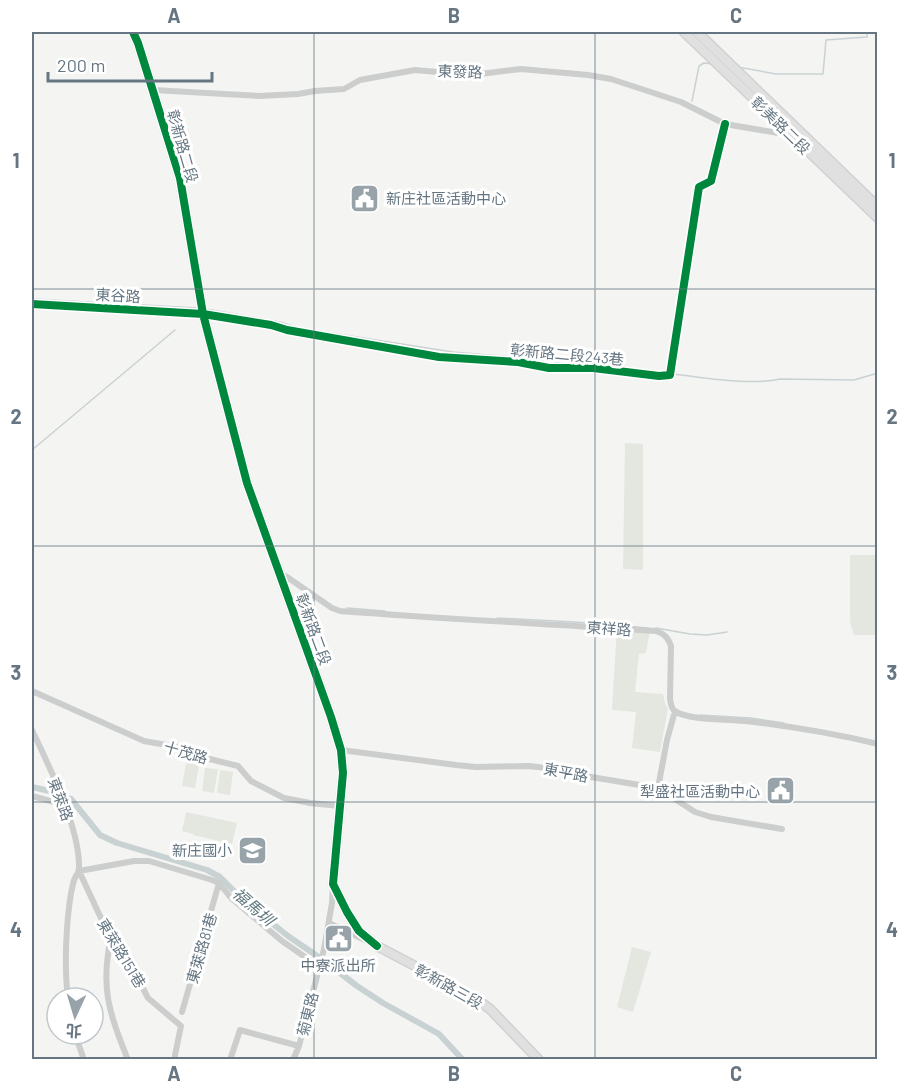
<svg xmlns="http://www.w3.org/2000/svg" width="909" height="1091" font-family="Barlow,'Noto Sans TC',sans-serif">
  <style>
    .green { fill: #e4e7e0 }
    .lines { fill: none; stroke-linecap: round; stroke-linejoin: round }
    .stream { stroke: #c9d2d3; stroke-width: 1.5 }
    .canal { stroke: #c9d2d3; stroke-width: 6 }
    .secondary-casing { stroke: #d0d1d1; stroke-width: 11 }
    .street { stroke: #cccdcd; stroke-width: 6 }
    .secondary { stroke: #e0e0e1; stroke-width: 8 }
    .cycleway-casing { stroke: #fff; stroke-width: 11 }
    .cycleway { stroke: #00873e; stroke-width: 8 }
    .grid { fill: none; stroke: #657682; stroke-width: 1.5; stroke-opacity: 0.55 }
    .labels { text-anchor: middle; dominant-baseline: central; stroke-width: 6; stroke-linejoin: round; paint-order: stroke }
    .street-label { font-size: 15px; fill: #657682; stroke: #fff }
    .poi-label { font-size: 15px; fill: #657682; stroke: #fff; text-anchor: end }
    .water-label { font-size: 16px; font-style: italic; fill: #60787f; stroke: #fff }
    .neatline { fill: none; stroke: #657682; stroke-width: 2 }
    .grid-label { font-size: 20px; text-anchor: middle; font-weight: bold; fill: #657682 }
  </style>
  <rect width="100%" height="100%" fill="#f4f4f2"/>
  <path class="green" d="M625 443 643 444V570L623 569Z
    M850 555H877L875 635H854L850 622Z
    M617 626 650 630 646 653 639 654 635 692 663 694 665 704 668 708 660 752 632 748 636 712 612 710Z
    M186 763 199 765 195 788 182 786Z
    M205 768 218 769 214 793 202 791Z
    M220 770 233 772 230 795 217 793Z
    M186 812 237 823 232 844 193 835 196 822 193 834 182 831Z
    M632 947 651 952 633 1012 617 1007Z"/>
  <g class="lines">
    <path class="stream" d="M738 67 776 74H823L826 40 867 37V32
      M692 101 699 66 704 63 712 64
      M32 299 198 308
      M206 309 280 322 299 328 453 352 514 357 578 365
      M672 374C703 377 750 386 780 379L854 380 878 373
      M32 450 175 330
      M347 608 385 611
      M497 618 575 622 648 628
      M656 628 690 634 707 635 727 632
      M700 715 751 718 784 723"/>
    <path class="canal" d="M32 787 54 792 71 799 100 835 117 843 207 870 220 877 243 900 288 936 323 960 357 986 383 1003 439 1034 463 1060"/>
    <defs>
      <path id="secondary" d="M133 32 138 43 180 178 203 314 247 483 331 717 341 750 343 773 333 884 347 912 359 931 377 946 472 996 490 1009 539 1060
        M684 32 878 218
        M697 32 878 207"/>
    </defs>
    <use href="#secondary" class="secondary-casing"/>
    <path class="street" d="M153 90 259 96 298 94 315 91 344 89 360 80 415 70 472 75 521 69 588 75 611 79 681 102 725 124 778 133 789 130
      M32 304 203 314 271 325 287 330 439 357 518 362 549 368H593L659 376 670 375 699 187 711 181 725 124
      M279 573 287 577 332 608 340 611C445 619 551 624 656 631 665 634 668 638 671 646L670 699C671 703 671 709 675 711 688 721 736 719 754 722 795 727 837 734 878 744
      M32 691 144 741 178 747 189 754 238 766 251 781 284 798 310 803 340 806
      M32 730C49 766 80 828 79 868 79 873 76 875 74 880 73 884 72 889 71 893 66 924 64 967 68 998
      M341 750 456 765 476 767 528 766 568 770 585 776 658 788 695 812 711 817 782 829
      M658 788 667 740 675 711
      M32 796 65 805
      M79 871 134 861H149L212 880 219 883 231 898 282 941 318 966
      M79 871 100 916 111 937 132 967 148 998 181 1026 174 1060
      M329 923 369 942
      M111 937C100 988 109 1012 128 1060
      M182 1012 219 883
      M75 1034 84 1060
      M230 1060 240 1030 299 1046
      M293 1060 299 1046 324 949 332 903 333 885"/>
    <use href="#secondary" class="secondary"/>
    <defs>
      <path id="cycleway" d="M133 32 138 43 180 178 203 314 247 483 331 717 341 750 343 773 333 884 347 912 359 931 377 946
        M32 304 203 314 271 325 287 330 439 357 518 362 549 368H593L659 376 670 375 699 187 711 181 725 124"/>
    </defs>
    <use href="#cycleway" class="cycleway-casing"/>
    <use href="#cycleway" class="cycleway"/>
  </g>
  <path class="grid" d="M314 32V1060M595 32V1060M32 289H878M32 546H878M32 802H878"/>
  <defs>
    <symbol id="civic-square" viewBox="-11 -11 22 22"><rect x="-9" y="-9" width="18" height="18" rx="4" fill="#97a2a9" stroke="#fff"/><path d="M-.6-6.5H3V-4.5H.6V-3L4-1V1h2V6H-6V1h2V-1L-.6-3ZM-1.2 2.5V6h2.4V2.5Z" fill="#fff"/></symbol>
    <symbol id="school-square" viewBox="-11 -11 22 22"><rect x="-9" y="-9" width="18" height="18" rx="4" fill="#97a2a9" stroke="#fff"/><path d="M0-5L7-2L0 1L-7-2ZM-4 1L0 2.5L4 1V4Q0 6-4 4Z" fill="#fff"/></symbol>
  </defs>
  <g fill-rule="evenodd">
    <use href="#civic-square" x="348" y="182" width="33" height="33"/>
    <use href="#civic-square" x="764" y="774" width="33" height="33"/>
    <use href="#school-square" x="236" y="834" width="33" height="33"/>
    <use href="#civic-square" x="322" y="922" width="33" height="33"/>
  </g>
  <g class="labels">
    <g class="street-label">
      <text transform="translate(460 71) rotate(2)">東發路</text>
      <text transform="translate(781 125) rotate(44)">彰美路二段</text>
      <text transform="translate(183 146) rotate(74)">彰新路二段</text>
      <text transform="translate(118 295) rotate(3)">東谷路</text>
      <text transform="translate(567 354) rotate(5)">彰新路二段243巷</text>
      <text transform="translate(609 628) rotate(4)">東祥路</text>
      <text transform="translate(314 629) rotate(70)">彰新路二段</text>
      <text transform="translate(186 752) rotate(16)">十茂路</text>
      <text transform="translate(566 772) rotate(11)">東平路</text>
      <text transform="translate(61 799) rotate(70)">東萊路</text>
      <text transform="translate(201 948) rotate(-74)">東萊路81巷</text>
      <text transform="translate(122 953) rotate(59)">東萊路151巷</text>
      <text transform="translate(449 986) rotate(29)">彰新路三段</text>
      <text transform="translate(307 1014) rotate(-76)">菊東路</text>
    </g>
    <g class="poi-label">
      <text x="386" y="198" text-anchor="start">新庄社區活動中心</text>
      <text x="760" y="791">犁盛社區活動中心</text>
      <text x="232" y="850">新庄國小</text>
      <text x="338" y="965" text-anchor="middle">中寮派出所</text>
    </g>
    <g class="water-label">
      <text transform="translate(254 906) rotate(41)">福馬圳</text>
    </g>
  </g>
  <rect width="909" height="1091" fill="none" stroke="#ffffff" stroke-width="66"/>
  <g transform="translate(75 1016) rotate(184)"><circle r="28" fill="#ffffff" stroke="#c1c8cd" stroke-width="1.5"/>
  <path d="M0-4.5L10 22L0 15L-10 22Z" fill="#97a2a9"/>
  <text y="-9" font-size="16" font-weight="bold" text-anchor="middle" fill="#657682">北</text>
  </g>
  <path d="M48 72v9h164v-9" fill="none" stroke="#657682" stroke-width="3"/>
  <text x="57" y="72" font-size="18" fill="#657682" stroke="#ffffff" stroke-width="4.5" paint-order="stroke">200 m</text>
  <rect x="33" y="33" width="843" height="1025" class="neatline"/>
  <g class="grid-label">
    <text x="174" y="23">A</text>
    <text x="454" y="23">B</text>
    <text x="736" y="23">C</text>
    <text x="16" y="168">1</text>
    <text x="892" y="168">1</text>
    <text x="16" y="424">2</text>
    <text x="892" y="424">2</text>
    <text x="16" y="680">3</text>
    <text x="892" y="680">3</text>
    <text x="16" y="937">4</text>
    <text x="892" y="937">4</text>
    <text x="174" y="1081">A</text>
    <text x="454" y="1081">B</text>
    <text x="736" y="1081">C</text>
  </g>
</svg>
